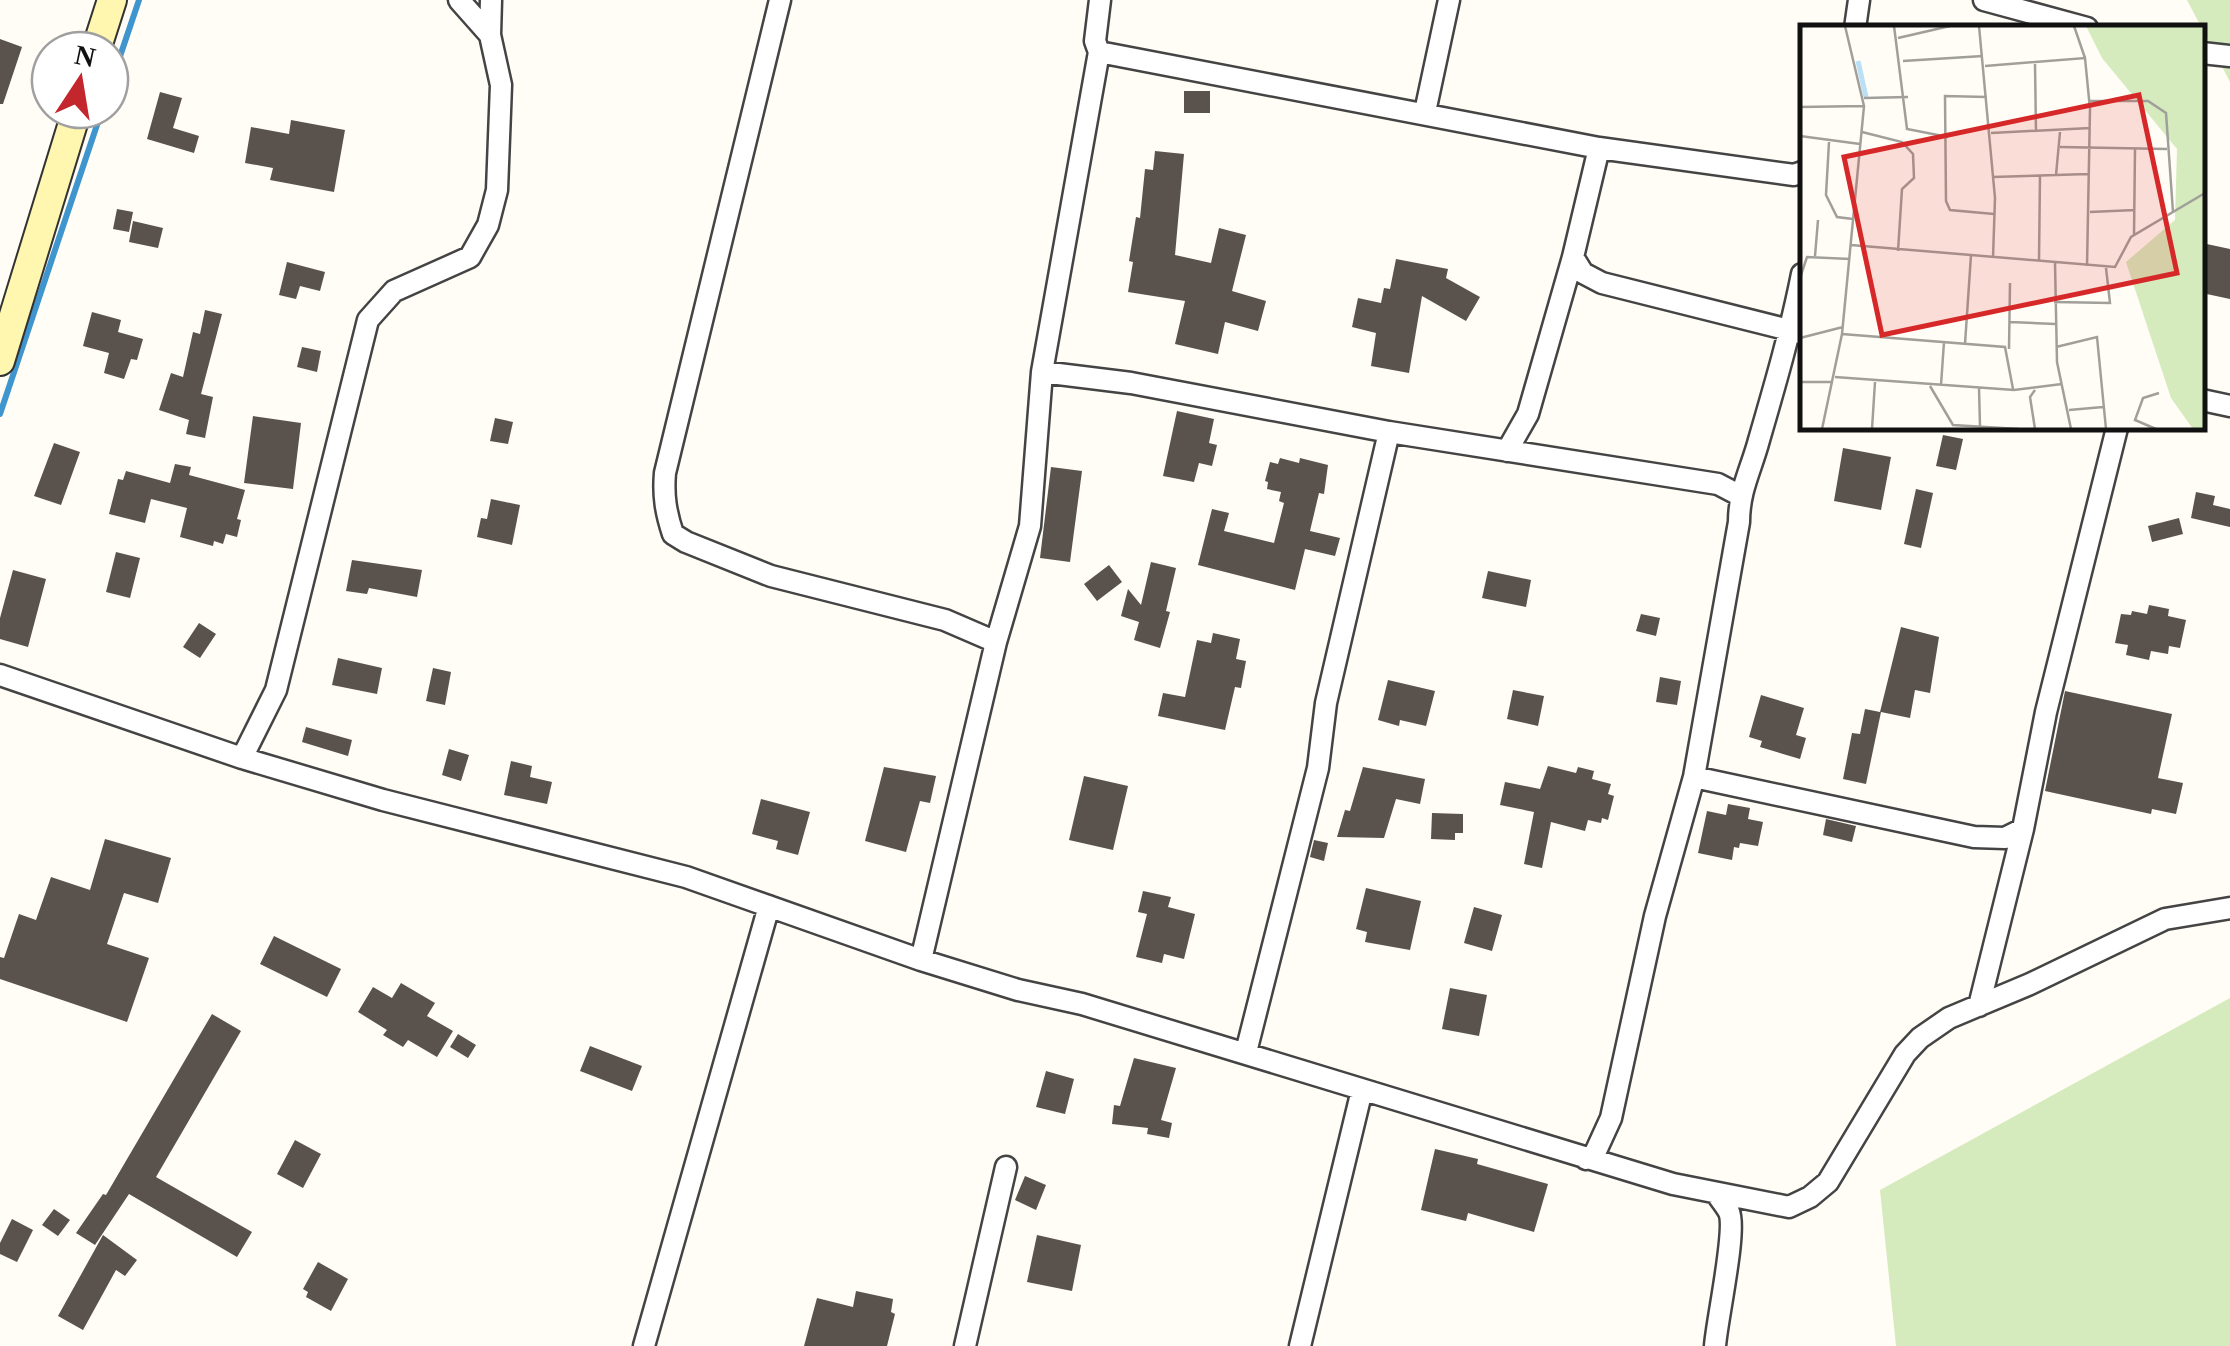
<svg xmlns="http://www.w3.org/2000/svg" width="2230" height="1346" font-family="'Times New Roman',serif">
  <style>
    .green { fill: #d5ebbd }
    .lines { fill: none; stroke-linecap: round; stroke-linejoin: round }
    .stream { stroke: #3f96cf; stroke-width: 6 }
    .building { fill: #5a524d }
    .street-casing { stroke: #444; stroke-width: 25 }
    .secondary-casing { stroke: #333; stroke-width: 32 }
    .street { stroke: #fff; stroke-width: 20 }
    .secondary { stroke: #fff6b0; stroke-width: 28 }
    .inset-river { fill: none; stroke: #b9e0f7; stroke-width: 5 }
    .inset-road { fill: none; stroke: #a09f9a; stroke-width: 2.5 }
    .view { fill: #d62828; fill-opacity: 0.15; stroke: #d62828; stroke-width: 5 }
    .inset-edge { fill: none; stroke: #111; stroke-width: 5 }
  </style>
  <rect width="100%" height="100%" fill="#fffdf5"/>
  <path class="green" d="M2187 0H2230V82Z
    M2230 998V1346H1896L1880 1190Z"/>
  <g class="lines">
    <path class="stream" d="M110 86 139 0
      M0 414 102 110"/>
  </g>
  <path class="building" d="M0 39 22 47 3 104H0Z
    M1184 91H1210V113H1184Z
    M160 92 182 98 173 128 199 136 194 153 147 139Z
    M291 120 345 130 334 192 270 180 273 168 245 163 251 127 289 134Z
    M1155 151 1184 154 1175 255 1211 263 1219 228 1246 235 1232 291 1266 301 1258 331 1225 322 1218 354 1175 344 1185 301 1128 292 1133 262 1129 261 1136 217 1140 218 1145 169 1153 170Z
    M117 209 133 212 129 232 113 229Z
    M133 221 163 228 158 248 129 242Z
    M2202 243 2230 249V299L2202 293Z
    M1396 259 1448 269 1446 278 1480 297 1466 321 1422 296 1409 373 1371 366 1376 333 1352 327 1358 298 1381 303 1384 288 1390 289Z
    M287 262 325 272 320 291 300 286 296 299 279 295Z
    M205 310 222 314 201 394 213 397 205 438 186 434 189 420 159 410 171 373 183 377 193 332 200 334Z
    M92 312 121 320 118 332 143 339 137 360 131 359 124 379 104 373 109 353 83 346Z
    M302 347 321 351 317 372 297 367Z
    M1177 411 1214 419 1209 443 1217 445 1212 466 1199 463 1194 482 1163 476Z
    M253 416 301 423 293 489 244 483Z
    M495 418 513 422 508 444 490 441Z
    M1943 435 1963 439 1956 470 1936 466Z
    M54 443 80 452 61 505 34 496Z
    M1843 448 1891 457 1881 510 1834 501Z
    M1280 458 1299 463 1300 458 1328 465 1324 494 1319 493 1310 531 1340 538 1335 556 1305 549 1295 590 1198 565 1212 509 1229 513 1224 531 1274 543 1284 503 1279 501 1281 492 1267 489 1268 482 1265 481 1270 462 1278 464Z
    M175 464 191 467 189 475 245 490 237 519 241 520 237 537 226 534 223 544 214 541 213 546 180 537 187 508 151 499 145 523 109 514 118 479 123 480 126 471 170 483Z
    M1051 467 1082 471 1070 562 1040 558Z
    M1916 489 1933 493 1921 548 1904 544Z
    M2196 492 2215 496 2213 505 2230 509V527L2191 518Z
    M491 499 520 505 512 545 477 537 481 518 487 519Z
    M2179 518 2183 534 2152 542 2148 526Z
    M116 552 140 558 130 598 106 592Z
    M352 560 422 570 417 597 369 588 367 594 346 591Z
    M1151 562 1176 568 1166 611 1170 612 1160 648 1134 640 1139 622 1121 616 1128 589 1141 605Z
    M1109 565 1122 582 1097 601 1084 584Z
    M13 570 46 579 28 647 0 639V618Z
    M1488 571 1531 580 1526 607 1482 598Z
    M2149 605 2169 609 2168 616 2186 620 2180 648 2169 646 2168 654 2151 651 2149 660 2126 655 2128 645 2115 643 2121 614 2131 615 2132 611 2147 614Z
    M1641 614 1660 618 1656 636 1636 631Z
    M199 623 216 634 200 658 183 647Z
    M1901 627 1939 637 1930 693 1915 690 1910 718 1881 712 1866 784 1843 779 1852 733 1860 734 1865 709 1880 712Z
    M1213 633 1240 639 1236 659 1246 661 1241 688 1235 687 1225 730 1158 716 1163 693 1185 697 1197 640 1211 643Z
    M338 658 382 668 377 694 332 685Z
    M433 668 451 672 445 705 426 701Z
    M1660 677 1681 681 1677 705 1656 702Z
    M1388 680 1435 691 1426 726 1400 720 1399 726 1378 720Z
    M1513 690 1544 696 1538 726 1507 719Z
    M2065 691 2172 714 2158 778 2183 783 2176 814 2152 809 2151 814 2045 791Z
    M1761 695 1804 708 1796 735 1806 738 1800 759 1760 747 1762 741 1749 737Z
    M306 727 352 740 348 756 302 742Z
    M449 749 469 755 461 781 442 775Z
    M511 761 532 766 530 777 552 782 547 804 504 795Z
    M1548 766 1576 773 1578 767 1594 771 1592 779 1611 784 1608 794 1614 796 1608 820 1602 818 1601 823 1588 820 1585 831 1551 822 1542 868 1524 864 1534 812 1500 805 1505 782 1540 789Z
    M884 767 936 776 930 803 920 801 906 852 865 841Z
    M1363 767 1425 779 1420 804 1396 799 1384 838 1337 837 1345 810 1350 811Z
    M1084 776 1128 786 1113 850 1069 840Z
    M761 799 810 812 798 855 776 849 778 841 752 834Z
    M1728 804 1750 808 1748 819 1763 822 1758 846 1740 843 1739 848 1734 847 1732 860 1698 853 1707 811 1726 815Z
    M1432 813 1463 814V833H1455V840L1431 839Z
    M1826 819 1856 826 1852 842 1823 835Z
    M105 839 171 858 158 903 124 893 107 944 149 958 127 1022 0 979V957L4 958 19 914 36 920 51 877 90 890Z
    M1314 840 1328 843 1324 861 1310 857Z
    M1366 888 1421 901 1410 950 1365 942 1367 932 1356 929Z
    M1143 891 1171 897 1168 907 1195 914 1184 959 1164 954 1162 963 1136 957 1147 914 1138 912Z
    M1474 907 1502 915 1492 951 1464 943Z
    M274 936 341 969 327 997 260 964Z
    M401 983 435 1003 427 1016 453 1031 437 1057 408 1040 403 1047 383 1035 387 1030 358 1012 373 987 392 998Z
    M1450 988 1487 995 1479 1036 1442 1029Z
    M212 1014 241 1031 156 1177 252 1232 237 1257 129 1194 95 1245 76 1233 103 1194 106 1195Z
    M458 1034 476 1045 468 1058 450 1047Z
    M590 1046 642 1066 632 1091 580 1071Z
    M1134 1058 1176 1068 1161 1120 1172 1123 1169 1138 1147 1134 1148 1128 1112 1124 1114 1105 1120 1106Z
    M1046 1071 1074 1079 1065 1114 1036 1107Z
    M295 1140 321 1154 303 1188 277 1174Z
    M1435 1149 1478 1159 1477 1164 1548 1184 1534 1232 1468 1213 1466 1221 1421 1210Z
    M1025 1176 1046 1185 1036 1210 1015 1200Z
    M54 1209 70 1220 58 1236 42 1225Z
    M12 1219 33 1230 17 1262 0 1254V1243Z
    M103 1235 137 1260 125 1276 116 1270 83 1330 58 1316Z
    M1037 1235 1081 1245 1072 1291 1027 1282Z
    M318 1262 348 1279 331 1311 306 1297 308 1292 303 1289Z
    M856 1291 893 1299 891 1312 895 1314 887 1346H804L817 1298 853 1307Z"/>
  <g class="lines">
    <defs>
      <path id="street" d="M780 0 665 473C663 496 666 513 673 534L686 542 771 576 945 620 996 642
        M1984 0 2087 28
        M1855 28 1859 0
        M490 35 491 0
        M1099 52 1599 148 1794 175 1802 172
        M2202 53 2230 56
        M1425 112 1449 0
        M1573 257 1583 273 1602 283 1801 333
        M1042 372 1131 383 1389 432 1718 484 1739 495
        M2202 400 2230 406
        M1507 451 1528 414 1573 257 1599 148
        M0 675 242 758 383 800 686 877 921 960 1018 990 1082 1004 1673 1184 1789 1207 1810 1197 1828 1182 1905 1054 1920 1038 1949 1018 2030 984 2165 919 2230 908
        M242 758 276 690 368 320 394 291 470 257 488 225 497 190 501 85 490 35 459 0
        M1694 777 1974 837 2005 838 2023 829
        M921 960 996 642 1030 526 1042 372 1099 52 1095 41 1100 0
        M1979 1006 2023 829 2046 712 2117 428
        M1246 1052 1318 768 1326 703 1389 432
        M1586 1159 1595 1153 1611 1118 1655 916 1694 777 1739 522C1739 490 1751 470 1759 440 1775 385 1791 330 1802 274
        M644 1346 769 906
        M965 1346 1006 1167
        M1300 1346 1362 1090
        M1715 1346C1717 1319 1737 1230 1729 1212 1726 1206 1720 1199 1716 1193"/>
      <path id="secondary" d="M96 50 112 0
        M0 361 77 110"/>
    </defs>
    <use href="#street" class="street-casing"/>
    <use href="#secondary" class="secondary-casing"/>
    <use href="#street" class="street"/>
    <use href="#secondary" class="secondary"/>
  </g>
  <g transform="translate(1800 25)">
    <rect width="405" height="405" fill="#fffdf5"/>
    <path d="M286 1H405V404H393L371 373 326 237 375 195 377 124 302 33Z" fill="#d5ebbd"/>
    <path class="inset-river" d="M58 36 66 72"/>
    <path class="inset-road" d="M94 1 107 104 148 112M179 1 195 173 193 233M274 1 285 33M98 13 150 1M103 36 183 31M235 39 236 107M185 41 285 33 290 84 287 241M187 72 145 71 146 176 150 185 194 189M64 73 108 72M290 76H348L366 88 373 187M0 82 64 81M62 107 102 117 113 129 114 153 102 164 98 226M191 108 290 103M0 111 60 119M29 117 26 170 37 192 53 194M260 122 367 124M256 150 260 107M193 152 288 149M290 187 335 185M334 210 335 124M51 220 315 242 331 212 405 168M15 231 18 195M239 236 240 150M255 238 257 337 271 404M0 253 7 232 50 234M254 277 310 278 306 243M210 297 255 299M42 309 205 322 213 364M0 313 43 302M165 319 171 230M256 322 297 312 306 404M209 324 210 258M35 352 214 365 262 359M0 357H33M141 360 144 317M130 361 153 400 219 404M179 363 180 401M269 385 303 382M22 404 42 309 64 81 45 1M72 404 75 357M235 404 230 372 235 365M356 404 335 395 343 373 359 368"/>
    <path class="view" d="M339 70 377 248 82 310 44 132Z"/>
    <rect width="405" height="405" class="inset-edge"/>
  </g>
  <g transform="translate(80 80) rotate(12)"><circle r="48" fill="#ffffff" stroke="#a0a0a0" stroke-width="2.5"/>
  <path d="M0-8L18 38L0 25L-18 38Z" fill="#c4262e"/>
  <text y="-15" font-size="28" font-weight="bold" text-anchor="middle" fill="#111111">N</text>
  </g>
</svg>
